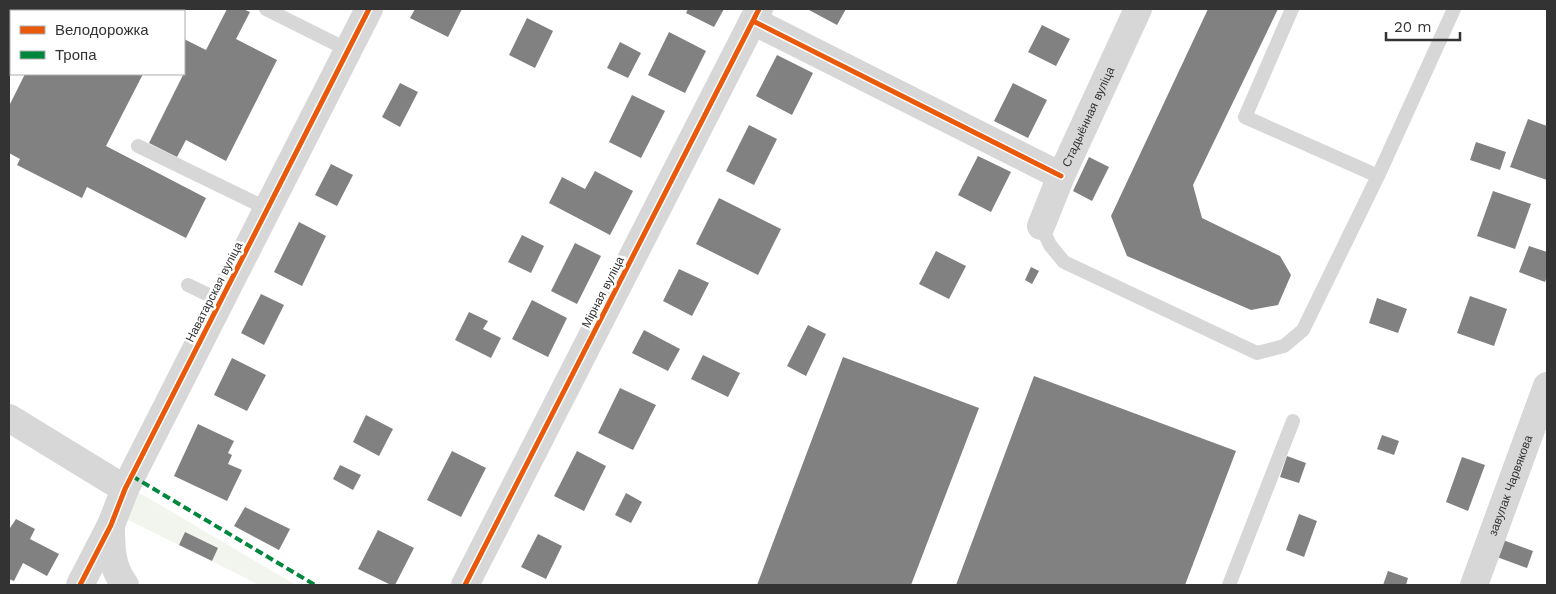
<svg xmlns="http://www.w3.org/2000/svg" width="1556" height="594" font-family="'Work Sans',sans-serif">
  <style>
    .green { fill: #f1f5ed }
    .building { fill: #818181 }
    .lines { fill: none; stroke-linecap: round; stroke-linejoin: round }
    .service { stroke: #d7d7d7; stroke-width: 14 }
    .minor { stroke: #d7d7d7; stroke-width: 28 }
    .quiet { stroke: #00873e; stroke-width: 4; stroke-dasharray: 8 4; stroke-linecap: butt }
    .cycleway-casing { stroke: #fff; stroke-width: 8 }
    .cycleway { stroke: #e8590c; stroke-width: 5 }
    .labels { text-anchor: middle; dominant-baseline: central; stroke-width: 5; stroke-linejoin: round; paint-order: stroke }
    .street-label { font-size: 12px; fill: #333; stroke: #fff }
  </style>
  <rect width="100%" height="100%" fill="#fff"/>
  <path class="green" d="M138 492 296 585H259L212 561 218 548 185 532 179 545 126 519Z"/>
  <path class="building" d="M59 9H177L176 11H57Z
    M227 9H243L250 12 236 39 277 60 226 161 186 140 177 157 149 143 185 71 184 70V39L206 50Z
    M415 9H462L448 37 410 18Z
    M688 9H724L714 27 686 13Z
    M809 9H846L837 25 809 10Z
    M1208 9H1278L1193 185 1202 218 1280 256 1291 275 1278 305 1251 310 1127 256 1111 216Z
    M527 18 553 31 535 68 509 55Z
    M1042 25 1070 39 1056 66 1028 52Z
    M669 32 706 51 685 93 648 75Z
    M620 42 641 53 628 78 607 68Z
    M777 55 813 73 792 115 756 96Z
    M25 74H143L106 146 206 198 186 238 87 187 82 198 17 165 20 159 9 153V106Z
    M400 83 418 92 400 127 382 117Z
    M1013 83 1047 100 1028 138 994 121Z
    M632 95 665 111 641 158 609 142Z
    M1528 119 1547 126V180L1510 167Z
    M749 125 777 139 754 185 726 171Z
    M1476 142 1506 152 1500 170 1470 160Z
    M978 156 1011 172 991 212 958 195Z
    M1089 157 1109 167 1092 201 1073 191Z
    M331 164 353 175 337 206 315 195Z
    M595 171 633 191 610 235 549 203 562 177 585 189Z
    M1493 191 1531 204 1515 249 1477 236Z
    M719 198 781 229 758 275 696 244Z
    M299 222 326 236 302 286 274 272Z
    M522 235 544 246 531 273 508 262Z
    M575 243 601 256 577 304 551 291Z
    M1529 246 1547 252V276L1545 282 1519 272Z
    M936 251 966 266 949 299 919 284Z
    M1031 267 1039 271 1032 284 1025 280Z
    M679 269 709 283 692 316 663 301Z
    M261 294 284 305 264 345 241 333Z
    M1470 296 1507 309 1494 346 1457 333Z
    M1377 298 1407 309 1398 333 1369 323Z
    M532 300 567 318 548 357 512 339Z
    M469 312 488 321 483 329 501 338 491 358 455 340Z
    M808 325 826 334 806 376 787 366Z
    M644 330 680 349 668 371 632 353Z
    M703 355 740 373 728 397 691 379Z
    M843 357 979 408 911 585H757Z
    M232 358 266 375 247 411 214 395Z
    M1034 376 1236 451 1185 585H956Z
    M620 388 656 405 633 450 598 433Z
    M366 415 393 429 379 456 353 442Z
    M198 424 234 441 228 453 232 455 228 464 242 470 227 501 174 476Z
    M1382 435 1399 441 1394 455 1377 449Z
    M452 451 486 468 461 517 427 500Z
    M577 451 606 466 584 511 554 496Z
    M1287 456 1306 463 1299 483 1280 477Z
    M1462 457 1485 465 1468 511 1446 502Z
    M340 465 361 475 353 490 333 479Z
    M626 493 642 502 631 523 615 515Z
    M245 507 290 529 279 550 234 526Z
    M1299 514 1317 521 1304 557 1286 550Z
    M16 519 35 529 30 539 59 554 47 576 23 563 14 581 9 579V528H10Z
    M378 530 414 548 395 585H391L358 569Z
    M185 532 218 548 212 561 179 545Z
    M538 534 562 546 546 579 521 567Z
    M1503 540 1533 551 1527 568 1497 557Z
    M1388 571 1408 578 1406 585H1383Z"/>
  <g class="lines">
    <path class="service" d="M266 9 348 50
      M1292 9 1245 117 1378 176 1454 9
      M17 11 18 9
      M9 27 11 22
      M138 146 268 209
      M1041 226 1050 245 1064 262 1257 353 1284 346 1303 330 1378 176
      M188 285 221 301
      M1229 585 1293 421"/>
    <g class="minor">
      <path d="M753 21 1061 176"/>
      <path id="s1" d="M1041 226 1061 176 1138 9"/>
      <path d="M9 418 125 489"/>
      <path d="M111 525C111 547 111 567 125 585"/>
      <path d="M80 585 111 525 125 489 369 9"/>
      <path d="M465 585 759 9"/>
      <path id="s2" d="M1474 585 1547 386"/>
    </g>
    <path class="quiet" d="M132 476 315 585"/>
    <defs>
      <path id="cycleway" d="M753 21 1061 176
        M80 585 111 525 125 489 369 9
        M465 585 759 9"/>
    </defs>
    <use href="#cycleway" class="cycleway-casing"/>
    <use href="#cycleway" class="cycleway"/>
  </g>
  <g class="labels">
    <g class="street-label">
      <text stroke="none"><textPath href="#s1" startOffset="119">Стадыённая вуліца</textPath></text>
      <text transform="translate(214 292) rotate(-63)">Наватарская вуліца</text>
      <text transform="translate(603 292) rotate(-63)">Мірная вуліца</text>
      <text stroke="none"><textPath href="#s2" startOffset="106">завулак Чарвякова</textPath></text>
    </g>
  </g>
  <rect width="1556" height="594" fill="none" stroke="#333333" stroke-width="20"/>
  <rect x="10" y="10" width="175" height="65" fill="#ffffff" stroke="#adadad"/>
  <rect x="20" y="26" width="25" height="8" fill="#e8590c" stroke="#adadad"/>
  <text x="55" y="35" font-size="15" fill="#333333">Велодорожка</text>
  <rect x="20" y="51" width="25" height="8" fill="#00873e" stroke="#adadad"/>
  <text x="55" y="60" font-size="15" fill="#333333">Тропа</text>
  <path d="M1386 32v8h74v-8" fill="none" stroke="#333333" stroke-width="2.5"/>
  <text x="1394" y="32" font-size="15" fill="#333333" stroke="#ffffff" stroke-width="4" paint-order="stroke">20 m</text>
</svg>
